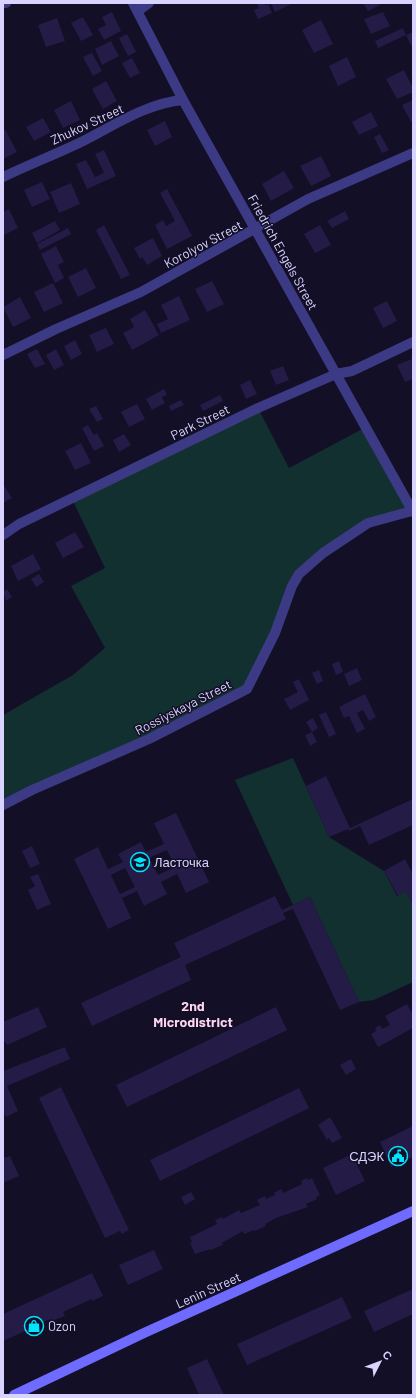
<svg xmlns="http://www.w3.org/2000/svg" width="416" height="1398" font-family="Barlow,sans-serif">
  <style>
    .green { fill: #12302f }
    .building { fill: #241b47; fill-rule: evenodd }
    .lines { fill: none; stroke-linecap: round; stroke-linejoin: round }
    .street { stroke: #3d3a85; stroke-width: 10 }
    .secondary { stroke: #6f6bff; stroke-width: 10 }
    .labels { text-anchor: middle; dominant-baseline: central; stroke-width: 3; stroke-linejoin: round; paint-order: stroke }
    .street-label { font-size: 13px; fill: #d9d4ff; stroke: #130f26 }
    .poi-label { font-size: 13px; fill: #d9d4ff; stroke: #130f26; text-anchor: start }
    .neighbourhood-label { font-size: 14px; font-weight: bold; fill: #ffd6f0; stroke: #130f26 }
  </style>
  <rect width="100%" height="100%" fill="#130f26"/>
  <path class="green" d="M258 408 289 468 366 427 412 511 368 523 299 574 247 689 3 805V715L73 675 105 648 71 586 105 568 72 499Z
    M293 758 329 837 384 871 397 896 406 891 413 905V982L374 1000 359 1002 310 897 293 905 235 780Z"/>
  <path class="building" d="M257 3H264L265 5 268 4 272 13 258 19 254 10 259 8Z
    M271 3H293L275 12Z
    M363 3H379L380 5 368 11Z
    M112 12 121 31 104 40 98 29 106 25 102 17Z
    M383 12 390 26 371 34 364 19Z
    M83 17 93 35 81 41 71 23Z
    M57 18 65 41 46 47 38 25Z
    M321 20 333 44 314 53 302 30Z
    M403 28 406 35 378 48 375 41Z
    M413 32V49L406 35Z
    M127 34 136 52 128 56 119 38Z
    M111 41 119 56 102 65 95 49Z
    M92 53 102 71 93 76 83 57Z
    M347 57 356 77 338 86 329 66Z
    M132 58 140 73 130 78 122 63Z
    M404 70 413 88V92L397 99 386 79Z
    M106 81 117 101 103 109 92 89Z
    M413 100V121L411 122 402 105Z
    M71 101 80 120 63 128 54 110Z
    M371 112 378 126 359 135 352 122Z
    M43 118 51 132 34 141 26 127Z
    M165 121 172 137 155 146 147 130Z
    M5 129 17 152 3 159V131Z
    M380 134 389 150 382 153 374 137Z
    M104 150 116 176 87 189 76 164 86 160 95 177 104 173 95 154Z
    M321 156 331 176 311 186 300 166Z
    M284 171 294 188 271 201 262 184Z
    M42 182 50 199 32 207 24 190Z
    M71 183 80 204 59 213 50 192Z
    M167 189 192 236 167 249 155 225 163 220 166 226 175 221 160 193Z
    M9 209 18 228 4 235 3 212Z
    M345 211 349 219 332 228 327 221Z
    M55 221 60 230 37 243 32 233Z
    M104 225 130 275 121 279 96 230Z
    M320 225 331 245 315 253 304 234Z
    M68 228 71 234 40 250 37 244Z
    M153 238 162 256 147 265 142 257 140 259 134 248Z
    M56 246 64 262 58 265 64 278 55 283 41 254Z
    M86 268 96 288 78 297 68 277Z
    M212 281 224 304 207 312 195 289Z
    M53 283 63 303 44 312 34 292Z
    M179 296 190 320 161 333 157 324 168 319 161 305Z
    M20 297 31 318 13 327 3 307Z
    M387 301 397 321 383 328 373 308Z
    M145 310 159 335 132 350 123 333 134 327 130 319Z
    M106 328 114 344 97 352 89 335Z
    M75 340 82 354 71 360 64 346Z
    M37 349 45 364 35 368 27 354Z
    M56 349 64 365 54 370 46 355Z
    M412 359 413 379 405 382 397 365Z
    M283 366 289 380 276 385 270 371Z
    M250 380 257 394 246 399 240 385Z
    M164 389 167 395 162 397 165 403 152 410 146 399Z
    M220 395 223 401 203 411 200 405Z
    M181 400 184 405 171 411 169 406Z
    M137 404 145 419 129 427 121 412Z
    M96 406 103 419 97 422 89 409Z
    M88 425 94 435 97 433 104 446 94 451 82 428Z
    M124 434 131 445 119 452 113 440Z
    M81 443 91 463 75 470 65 451Z
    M3 484 12 498 3 503Z
    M75 532 84 547 63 558 55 543Z
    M33 554 41 569 18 581 11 566Z
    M39 574 44 582 36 587 31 579Z
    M7 589 12 597 6 601 3 592Z
    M339 661 343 672 336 675 332 664Z
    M357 668 362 680 349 686 344 674Z
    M319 670 323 681 317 684 312 673Z
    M299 679 309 700 290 710 284 699 298 692 293 682Z
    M365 694 376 717 369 721 363 710 357 713 365 729 357 733 349 716 344 718 339 707Z
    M326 712 336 734 329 737 319 715Z
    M313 718 318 728 312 732 317 742 310 746 305 735 312 732 306 722Z
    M326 776 350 828 413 799V825L369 845 360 826 349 831 348 829 329 837 306 786Z
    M176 813 209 882 186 893 177 874 161 882 167 894 144 906 137 891 122 898 131 918 108 929 74 859 98 847 108 869 123 862 118 854 141 842 146 852 164 844 154 823ZM167 850 175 867 158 875 149 858ZM125 868 135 887 120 894 111 875Z
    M32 846 40 864 30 868 22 851Z
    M405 859 413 874V905L406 891 398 896 384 871Z
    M38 874 51 904 37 910 28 890 35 886 30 877Z
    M275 896 282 910 310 897 359 1002 340 1010 293 909 283 913 286 919 185 965 191 980 92 1026 81 1003 181 957 174 943Z
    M407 1004 413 1015V1028L378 1047 371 1034 376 1031 375 1028 380 1025 382 1029 390 1025 385 1016Z
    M38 1007 47 1027 7 1045 3 1039V1022Z
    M276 1007 287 1030 127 1107 116 1085Z
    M65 1047 70 1059 7 1086 18 1111 6 1117 3 1111V1071Z
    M351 1059 356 1069 346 1075 340 1065Z
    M61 1087 129 1230 122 1234 120 1231 105 1238 39 1098Z
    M299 1088 309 1108 160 1181 150 1160Z
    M330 1117 342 1138 332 1143 329 1138 327 1140 318 1125Z
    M413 1126V1157L391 1167 380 1142Z
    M352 1154 365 1181 336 1195 323 1168Z
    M10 1156 19 1176 3 1183V1158Z
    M307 1178 308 1180 312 1178 320 1195 316 1197 317 1199 306 1204 308 1207 276 1218 265 1224 266 1226 255 1231 254 1230 244 1234 243 1231 222 1243 223 1245 211 1250V1249L195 1254 190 1243 192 1242 190 1237 217 1224 215 1220 222 1217 223 1219 239 1210 241 1213 260 1205 257 1200 265 1196 266 1199 275 1195 274 1193 281 1189 283 1193 302 1184 301 1181Z
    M191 1192 195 1199 185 1205 181 1197Z
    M154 1250 163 1269 128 1285 119 1265Z
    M92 1273 103 1296 92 1301V1299L63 1312 65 1316 52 1321 51 1319 41 1323 43 1326 32 1331 30 1329 3 1341V1314Z
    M413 1289V1314L374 1332 364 1311Z
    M342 1297 352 1318 247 1365 237 1344Z
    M207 1359 224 1395H199L187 1368Z"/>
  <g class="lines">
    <path class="street" d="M3 3H6
      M133 3 183 100 413 512
      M138 11 149 3
      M3 177C28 165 54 155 79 143 112 127 146 103 183 100
      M3 355 56 329 141 292 308 199 413 153
      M3 535 19 524 258 408 336 374 352 371 413 342
      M3 805 32 790 149 739 247 689 275 633 292 586 299 574 323 553 368 523 412 511"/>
    <path class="secondary" d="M14 1395 144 1333 413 1211"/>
  </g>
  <defs>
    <symbol id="school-ring" viewBox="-11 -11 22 22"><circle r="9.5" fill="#130f26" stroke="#00e5ff" stroke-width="1.5"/><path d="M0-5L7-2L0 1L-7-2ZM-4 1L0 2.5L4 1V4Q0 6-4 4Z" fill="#00e5ff"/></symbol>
    <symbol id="civic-ring" viewBox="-11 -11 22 22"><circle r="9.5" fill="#130f26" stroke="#00e5ff" stroke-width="1.5"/><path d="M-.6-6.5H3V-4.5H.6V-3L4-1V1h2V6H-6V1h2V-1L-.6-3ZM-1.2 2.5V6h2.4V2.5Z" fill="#00e5ff"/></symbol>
    <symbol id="shop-ring" viewBox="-11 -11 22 22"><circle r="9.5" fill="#130f26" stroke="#00e5ff" stroke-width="1.5"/><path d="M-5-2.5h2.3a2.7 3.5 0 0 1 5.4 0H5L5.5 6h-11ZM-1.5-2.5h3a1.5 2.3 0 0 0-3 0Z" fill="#00e5ff"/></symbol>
  </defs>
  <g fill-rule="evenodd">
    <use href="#school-ring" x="129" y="851" width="22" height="22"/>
    <use href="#civic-ring" x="387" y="1145" width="22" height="22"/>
    <use href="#shop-ring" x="23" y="1315" width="22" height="22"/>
  </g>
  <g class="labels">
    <g class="street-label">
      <text transform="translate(87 124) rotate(-25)">Zhukov Street</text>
      <text transform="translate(203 244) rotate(-28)">Korolyov Street</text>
      <text transform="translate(283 252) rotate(61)">Friedrich Engels Street</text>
      <text transform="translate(200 422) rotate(-26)">Park Street</text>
      <text transform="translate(183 707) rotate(-27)">Rossiyskaya Street</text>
      <text transform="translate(208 1290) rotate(-24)">Lenin Street</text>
    </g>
    <g class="poi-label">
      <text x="154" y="862">Ласточка</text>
      <text x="384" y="1156" text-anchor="end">СДЭК</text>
      <text x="48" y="1326">Ozon</text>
    </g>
    <g class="neighbourhood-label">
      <text x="193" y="1005">2nd<tspan x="193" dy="16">Microdistrict</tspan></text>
    </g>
  </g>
  <rect width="416" height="1398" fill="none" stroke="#d9d4ff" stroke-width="8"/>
  <g transform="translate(380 1362) rotate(48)" stroke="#130f26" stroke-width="3" paint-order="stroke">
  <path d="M0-3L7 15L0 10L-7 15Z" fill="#d9d4ff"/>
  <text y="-6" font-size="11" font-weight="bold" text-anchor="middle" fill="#d9d4ff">С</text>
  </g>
</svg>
